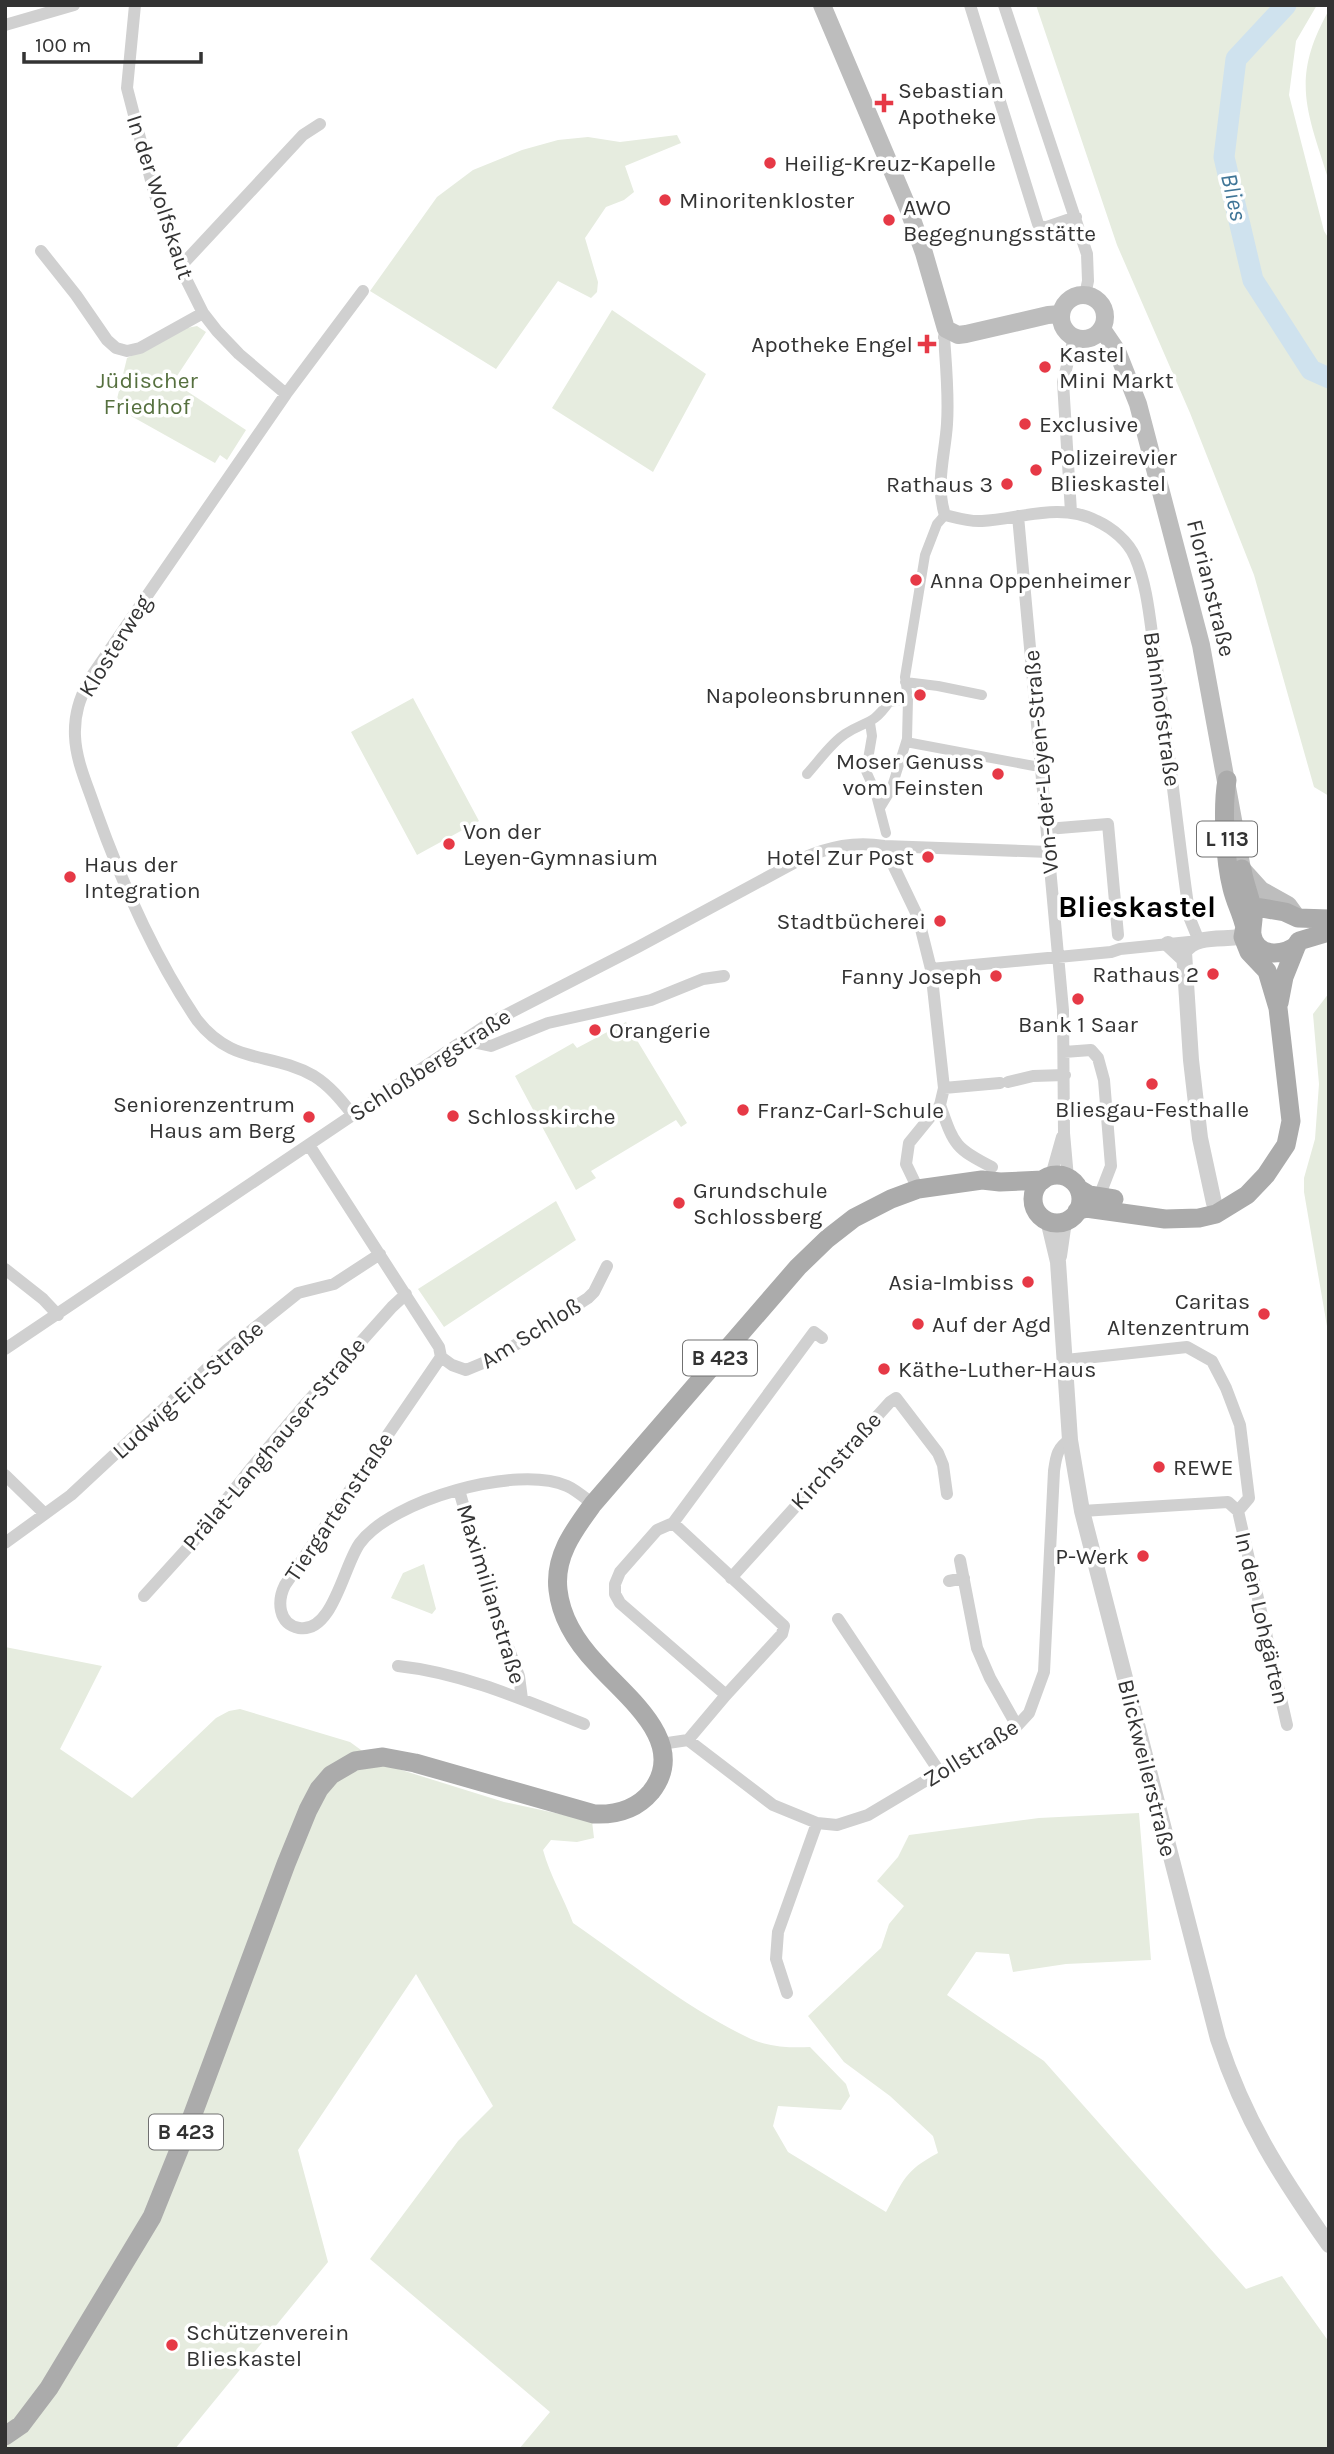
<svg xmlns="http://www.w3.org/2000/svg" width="1334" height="2454" font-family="Karla,sans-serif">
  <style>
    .green { fill: #e6ecdf }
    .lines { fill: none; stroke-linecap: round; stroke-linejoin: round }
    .river { stroke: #cfe2ee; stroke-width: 21 }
    .pedestrian { stroke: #d0d0d0; stroke-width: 10 }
    .minor { stroke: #d0d0d0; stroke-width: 12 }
    .tertiary { stroke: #d0d0d0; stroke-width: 16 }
    .secondary { stroke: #bdbdbd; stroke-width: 18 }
    .primary { stroke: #ababab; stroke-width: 19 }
    .poi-dot { fill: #e63946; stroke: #fff; stroke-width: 2.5 }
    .labels { text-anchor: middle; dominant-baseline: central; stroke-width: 7; stroke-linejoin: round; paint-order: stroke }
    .shield { fill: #fff; stroke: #707070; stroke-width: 2 }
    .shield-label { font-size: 21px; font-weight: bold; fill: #333 }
    .poi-label { font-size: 23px; fill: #333; stroke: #fff; text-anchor: start }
    .street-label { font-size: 23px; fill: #333; stroke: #fff }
    .park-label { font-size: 23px; fill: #56703f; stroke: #fff }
    .water-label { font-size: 24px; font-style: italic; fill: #3f7597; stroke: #fff }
    .district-label { font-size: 30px; font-weight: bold; fill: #000; stroke: #fff }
  </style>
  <rect width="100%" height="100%" fill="#fff"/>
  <path class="green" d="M1036 5H1317L1296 41 1289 95 1324 231 1329 239V796L1314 787 1254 575 1190 413 1117 245Z
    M1329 10V181C1307 111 1290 79 1329 10Z
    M677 135 681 143 625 166 634 192 624 200 606 207 585 238 598 282 597 292 591 298 558 281 496 369 370 291 437 197 473 170 522 150 558 140 588 137 620 142Z
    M612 310 706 374 653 472 552 408Z
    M197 326 206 332 173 382 246 430 227 460 220 455 215 463 115 407 127 358 187 328Z
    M413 698 479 821 417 855 351 732Z
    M1329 993V1338L1304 1192V1178L1315 1139 1319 1084 1313 1014Z
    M626 1022 687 1123 681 1127 676 1120 591 1171 596 1178 576 1190 515 1076 573 1043 577 1048Z
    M556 1201 576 1240 444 1327 418 1289Z
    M424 1564 436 1609 432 1614 391 1598 403 1573Z
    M5 1647 102 1666 60 1749 132 1798 216 1718 229 1711 240 1709 350 1742 379 1763 504 1802 592 1821 594 1838 577 1842 551 1840 543 1850C550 1876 564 1898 573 1923 630 1962 689 2010 751 2039 769 2047 791 2048 810 2047L846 2084 850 2096 841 2110 778 2106 773 2126 788 2152 886 2212C904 2180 904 2171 938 2153L933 2136 890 2096 844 2062 808 2016 881 1948 889 1924 904 1906 877 1881 898 1857 909 1835 1039 1818 1139 1813 1151 1960 1066 1964 1013 1972 1009 1954 976 1952 947 1995 1044 2061 1246 2289 1282 2276 1329 2342V2449H519L550 2412 370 2259 458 2141 493 2106 416 1974 298 2150 328 2262 175 2449H5Z"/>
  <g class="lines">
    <path class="river" d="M1286 5 1236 59 1224 157 1253 280 1311 370 1329 378"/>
    <path class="pedestrian" d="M905 682 938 686 982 695
      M870 723 872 736 866 771 875 791 886 833
      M906 742 1034 766
      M807 774C819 761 831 743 845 734 867 720 872 726 889 702L908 699
      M880 808 891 790 907 739 908 699 905 677 925 555 937 524 945 515"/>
    <path class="minor" d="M135 5 127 88 154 192 180 267 203 313 217 331 239 354 286 394
      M970 5 1038 224 1044 228 1076 217
      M1004 5 1087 254 1088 281 1085 295
      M5 25 74 5
      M41 251 76 295 107 340 116 348 127 351 140 348 203 313
      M180 267 303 135 320 124
      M1071 512 1063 382 1074 337
      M1018 516 1063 1010 1064 1133 1068 1178
      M1047 829 1108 824 1118 935
      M884 846 918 917 931 969 944 1088 940 1105 909 1143 906 1164 918 1189
      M931 969 1111 952 1120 949 1199 941 1190 919C1177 831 1169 743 1155 655 1150 623 1148 587 1135 557 1128 541 1112 528 1097 521 1060 502 1020 519 982 521 970 522 957 518 945 515 935 485 945 455 947 424 949 395 946 366 944 337L946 329
      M471 1036 477 1043 491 1046 548 1023 651 1000 703 979 724 976
      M1064 1052 1091 1050 1098 1058 1104 1080 1111 1166 1099 1197
      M1008 1082 1033 1076 1065 1075
      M944 1088 1000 1083
      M940 1105C954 1144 954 1148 992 1167
      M353 1115C341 1100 330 1086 314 1076 270 1051 233 1066 197 1020 153 955 121 881 95 808 87 784 76 761 75 736 74 714 80 698 89 680L286 394 363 291
      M309 1145 439 1347 441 1357 285 1585C277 1601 278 1624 299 1628 333 1634 344 1564 360 1543 392 1500 517 1464 567 1486 576 1490 585 1498 593 1504
      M1051 1176 1062 1137
      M5 1269 43 1299 58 1315
      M5 1349 488 1024 638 947 803 858C830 847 854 841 884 846L1049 852
      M441 1357 452 1365 466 1370 495 1358 588 1298 594 1292 607 1266
      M1066 1360 1187 1347 1212 1361 1226 1388 1240 1425 1249 1498 1238 1511
      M5 1475 45 1514
      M459 1490 491 1602 519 1676 522 1699
      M1082 1511 1228 1502 1238 1511 1287 1725
      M673 1523 784 1626 782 1634 726 1695 688 1740
      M5 1543 71 1495 227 1350 298 1293 334 1284 380 1254
      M960 1560 977 1648 990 1678 1017 1726
      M731 1578 890 1402 896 1398 938 1453 943 1465 947 1494
      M949 1581 964 1578
      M144 1596 193 1542 252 1467 301 1409 392 1307 406 1294
      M838 1619 941 1774
      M398 1666C463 1673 524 1700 584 1724
      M726 1695 620 1603 615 1594V1584L620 1572 657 1530 673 1523 814 1332 822 1338
      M661 1744 688 1740 773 1805 817 1823 837 1825 868 1815 1017 1726 1029 1713 1044 1672 1054 1471C1056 1457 1057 1447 1070 1440
      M787 1993 776 1959 778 1932 817 1823"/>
    <path class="tertiary" d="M1168 944 1183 958
      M1214 1203 1200 1138 1191 1060 1184 952C1197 931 1232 943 1252 934
      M1048 1220 1058 1262 1070 1440 1082 1511 1218 2039C1245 2121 1280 2175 1329 2245
      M1059 1256 1064 1221"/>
    <path class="secondary" d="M822 5 908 208 924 253 946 329 958 335 966 334 1048 315 1061 314
      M1061 317a22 22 0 1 1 44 0a22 22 0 1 1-44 0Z
      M1102 329 1117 351 1138 404 1201 645 1242 869 1261 890 1288 905 1296 916"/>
    <path class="primary" d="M1227 780C1222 808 1225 861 1232 888 1235 901 1241 912 1244 924
      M1242 869C1244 884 1251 898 1253 913 1254 920 1251 928 1252 935 1256 958 1283 956 1297 945
      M1299 941 1329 932
      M1279 1003 1284 977 1298 942
      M1033 1199a24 24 0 1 1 48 0a24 24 0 1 1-48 0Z
      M1079 1189 1089 1195 1114 1199
      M1077 1211 1086 1208 1165 1219 1199 1218 1216 1214 1247 1195 1266 1175 1286 1145 1291 1121 1278 1008 1267 971 1249 952 1243 937 1247 915 1256 907 1285 912 1298 918 1329 919
      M5 2436 21 2425 49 2388 152 2217 187 2130 286 1864 308 1810 319 1789 331 1775 355 1761 383 1757 415 1763 594 1814C616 1815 636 1810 651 1792 690 1743 626 1697 597 1664 578 1644 561 1618 558 1590 554 1556 574 1530 593 1504L798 1267 827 1239 854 1218 891 1199 918 1189 982 1180 1000 1182 1043 1180"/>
  </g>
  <g class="poi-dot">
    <path d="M880.5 92.5h7v7h7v7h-7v7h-7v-7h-7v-7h7z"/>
    <circle cx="770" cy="163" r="7"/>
    <circle cx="665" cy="200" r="7"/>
    <circle cx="889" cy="220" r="7"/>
    <path d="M923.5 333.5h7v7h7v7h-7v7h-7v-7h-7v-7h7z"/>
    <circle cx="1045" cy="367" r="7"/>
    <circle cx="1025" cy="424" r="7"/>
    <circle cx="1036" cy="470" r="7"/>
    <circle cx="1007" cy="484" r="7"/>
    <circle cx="916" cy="580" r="7"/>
    <circle cx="920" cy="695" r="7"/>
    <circle cx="998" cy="774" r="7"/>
    <circle cx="449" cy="844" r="7"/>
    <circle cx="928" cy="857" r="7"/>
    <circle cx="70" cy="877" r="7"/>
    <circle cx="940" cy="921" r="7"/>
    <circle cx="1213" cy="974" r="7"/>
    <circle cx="996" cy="976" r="7"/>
    <circle cx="1078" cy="999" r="7"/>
    <circle cx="595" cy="1030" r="7"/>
    <circle cx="1152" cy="1084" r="7"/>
    <circle cx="743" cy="1110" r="7"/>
    <circle cx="453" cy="1116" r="7"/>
    <circle cx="309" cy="1117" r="7"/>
    <circle cx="679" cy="1203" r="7"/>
    <circle cx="1028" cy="1282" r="7"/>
    <circle cx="1264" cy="1314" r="7"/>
    <circle cx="918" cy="1324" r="7"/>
    <circle cx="884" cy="1369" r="7"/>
    <circle cx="1159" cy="1467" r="7"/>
    <circle cx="1143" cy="1556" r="7"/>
    <circle cx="172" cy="2345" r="7"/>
  </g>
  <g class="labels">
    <g class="shield">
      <rect x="1197" y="821.5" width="60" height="35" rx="5"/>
      <rect x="683" y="1340.5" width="74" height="35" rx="5"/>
      <rect x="149" y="2114.5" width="74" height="35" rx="5"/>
    </g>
    <g class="shield-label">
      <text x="1227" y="839">L 113</text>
      <text x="720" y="1358">B 423</text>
      <text x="186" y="2132">B 423</text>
    </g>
    <g class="poi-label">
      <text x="898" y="90">Sebastian<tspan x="898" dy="26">Apotheke</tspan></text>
      <text x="784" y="163">Heilig-Kreuz-Kapelle</text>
      <text x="679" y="200">Minoritenkloster</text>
      <text x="903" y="207">AWO<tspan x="903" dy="26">Begegnungsstätte</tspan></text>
      <text x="913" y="344" text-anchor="end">Apotheke Engel</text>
      <text x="1059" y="354">Kastel<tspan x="1059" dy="26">Mini Markt</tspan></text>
      <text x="1039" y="424">Exclusive</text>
      <text x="1050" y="457">Polizeirevier<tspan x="1050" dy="26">Blieskastel</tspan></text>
      <text x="993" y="484" text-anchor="end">Rathaus 3</text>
      <text x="930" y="580">Anna Oppenheimer</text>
      <text x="906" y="695" text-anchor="end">Napoleonsbrunnen</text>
      <text x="984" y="761" text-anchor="end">Moser Genuss<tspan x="984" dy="26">vom Feinsten</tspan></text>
      <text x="463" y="831">Von der<tspan x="463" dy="26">Leyen-Gymnasium</tspan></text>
      <text x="914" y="857" text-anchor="end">Hotel Zur Post</text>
      <text x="84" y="864">Haus der<tspan x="84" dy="26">Integration</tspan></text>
      <text x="926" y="921" text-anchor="end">Stadtbücherei</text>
      <text x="1199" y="974" text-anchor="end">Rathaus 2</text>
      <text x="982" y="976" text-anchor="end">Fanny Joseph</text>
      <text x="1078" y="1024" text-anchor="middle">Bank 1 Saar</text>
      <text x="609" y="1030">Orangerie</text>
      <text x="295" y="1104" text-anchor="end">Seniorenzentrum<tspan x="295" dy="26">Haus am Berg</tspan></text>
      <text x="1152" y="1109" text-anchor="middle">Bliesgau-Festhalle</text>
      <text x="757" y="1110">Franz-Carl-Schule</text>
      <text x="467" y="1116">Schlosskirche</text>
      <text x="693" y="1190">Grundschule<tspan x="693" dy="26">Schlossberg</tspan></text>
      <text x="1014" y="1282" text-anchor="end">Asia-Imbiss</text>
      <text x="1250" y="1301" text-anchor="end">Caritas<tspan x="1250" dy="26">Altenzentrum</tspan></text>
      <text x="932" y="1324">Auf der Agd</text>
      <text x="898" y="1369">Käthe-Luther-Haus</text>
      <text x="1173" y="1467">REWE</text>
      <text x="1129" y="1556" text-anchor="end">P-Werk</text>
      <text x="186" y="2332">Schützenverein<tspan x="186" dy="26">Blieskastel</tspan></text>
    </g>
    <g class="street-label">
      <text transform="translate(160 197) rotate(72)">In der Wolfskaut</text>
      <text transform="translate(1211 588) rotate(76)">Florianstraße</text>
      <text transform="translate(115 646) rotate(-58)">Klosterweg</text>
      <text transform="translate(1162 709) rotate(82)">Bahnhofstraße</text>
      <text transform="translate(1041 762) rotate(-95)">Von-der-Leyen-Straße</text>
      <text transform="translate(430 1065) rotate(-33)">Schloßbergstraße</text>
      <text transform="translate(531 1333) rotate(-32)">Am Schloß</text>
      <text transform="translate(188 1390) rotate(-42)">Ludwig-Eid-Straße</text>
      <text transform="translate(274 1444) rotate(-50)">Prälat-Langhauser-Straße</text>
      <text transform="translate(836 1461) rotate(-48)">Kirchstraße</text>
      <text transform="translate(339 1507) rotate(-56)">Tiergartenstraße</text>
      <text transform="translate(491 1594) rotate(73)">Maximilianstraße</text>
      <text transform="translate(1262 1618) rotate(77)">In den Lohgärten</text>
      <text transform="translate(971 1753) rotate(-32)">Zollstraße</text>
      <text transform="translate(1147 1768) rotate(76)">Blickweilerstraße</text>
    </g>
    <g class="park-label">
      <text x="147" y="380">Jüdischer<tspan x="147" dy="26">Friedhof</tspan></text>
    </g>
    <g class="water-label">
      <text transform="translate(1234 197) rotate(77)">Blies</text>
    </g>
    <g class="district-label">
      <text x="1137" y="907">Blieskastel</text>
    </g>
  </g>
  <rect width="1334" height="2454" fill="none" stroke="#333333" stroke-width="14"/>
  <path d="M24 52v10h177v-10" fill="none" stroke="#333333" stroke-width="3.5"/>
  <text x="35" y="52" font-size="21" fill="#333333" stroke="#ffffff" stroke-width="5" paint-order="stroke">100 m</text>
</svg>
